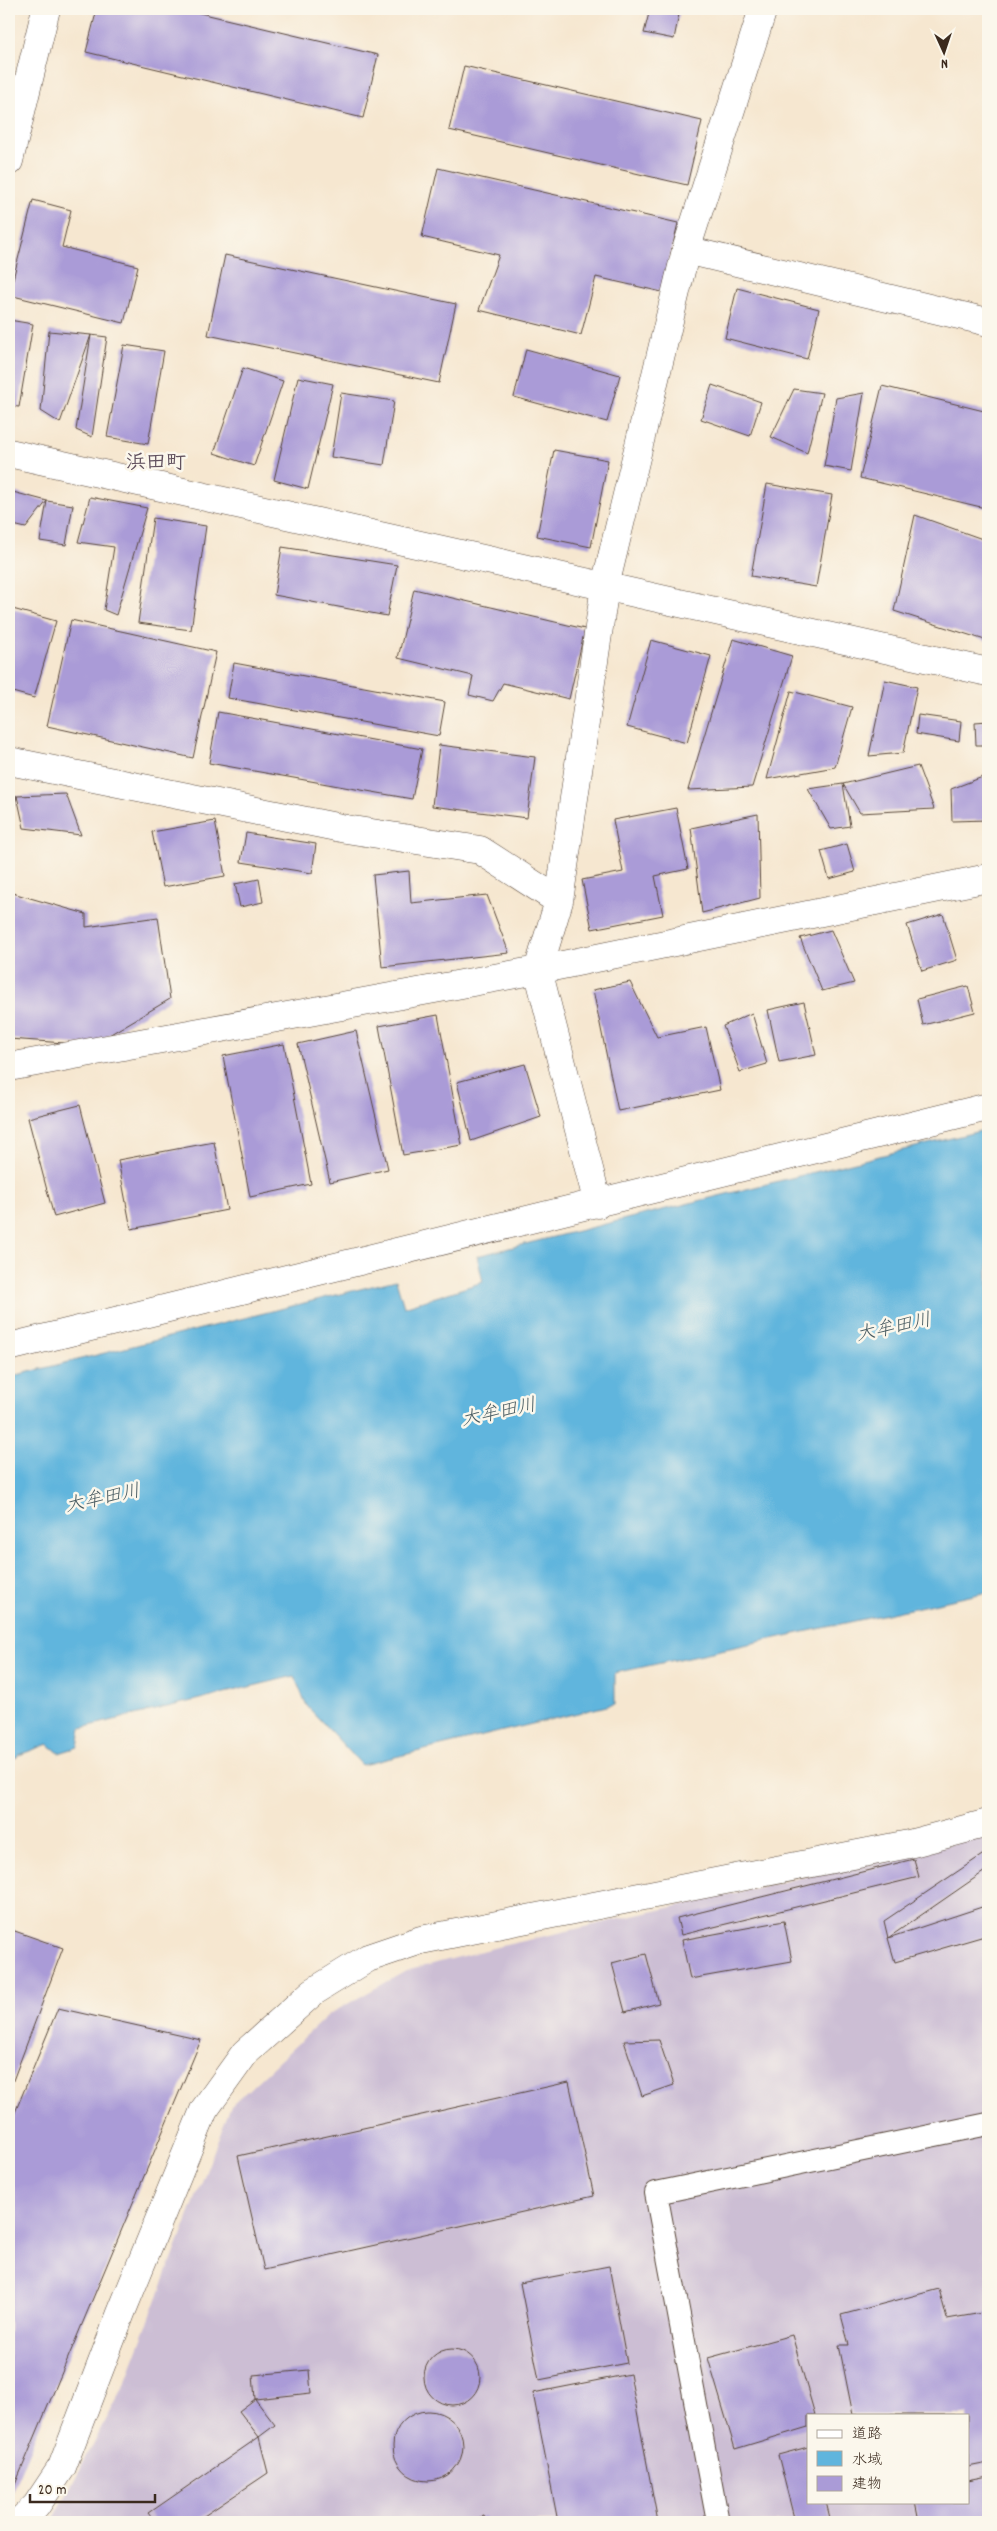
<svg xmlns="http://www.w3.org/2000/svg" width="997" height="2531" font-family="Dekko,'Klee One',sans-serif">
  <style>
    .industrial { fill: #ccbed4; fill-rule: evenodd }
    .water { fill: #60b5dd; stroke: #4e707e }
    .building { fill: #aa9bd7 }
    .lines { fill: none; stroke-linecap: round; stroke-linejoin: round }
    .service-casing { stroke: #574639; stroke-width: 24 }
    .minor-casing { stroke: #574639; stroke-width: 29 }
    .tertiary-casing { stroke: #574639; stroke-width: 29 }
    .service { stroke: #fff; stroke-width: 22 }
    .minor { stroke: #fff; stroke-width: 28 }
    .tertiary { stroke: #fff; stroke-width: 28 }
    .labels { text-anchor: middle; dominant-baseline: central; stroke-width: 5; stroke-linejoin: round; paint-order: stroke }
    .water-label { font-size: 19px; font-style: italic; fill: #485b61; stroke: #fbf7ec }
    .quarter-label { font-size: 20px; font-weight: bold; fill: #62525f; stroke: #fbf7ec }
  </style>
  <rect width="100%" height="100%" fill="#fbf7ec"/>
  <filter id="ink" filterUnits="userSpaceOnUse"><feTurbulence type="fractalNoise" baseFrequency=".02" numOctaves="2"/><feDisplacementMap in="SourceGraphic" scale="10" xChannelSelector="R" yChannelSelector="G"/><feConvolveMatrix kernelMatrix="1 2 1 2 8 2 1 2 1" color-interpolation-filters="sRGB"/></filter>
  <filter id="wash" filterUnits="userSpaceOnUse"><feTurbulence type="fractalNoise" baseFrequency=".0096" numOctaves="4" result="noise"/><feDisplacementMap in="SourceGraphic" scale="20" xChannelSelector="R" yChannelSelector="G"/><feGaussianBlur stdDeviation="1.12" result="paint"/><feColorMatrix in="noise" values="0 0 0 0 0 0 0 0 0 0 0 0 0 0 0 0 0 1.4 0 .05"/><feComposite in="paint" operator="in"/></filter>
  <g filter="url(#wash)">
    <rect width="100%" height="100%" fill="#f6e7d0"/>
    <path class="industrial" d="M988 1835V2522H52L123 2388 231 2106 328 2015 406 1971 497 1947ZM808 2415H968V2502H808Z"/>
    <path class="water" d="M988 1129V1592L615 1673V1704L362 1765 307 1706 294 1676 81 1728 78 1747 59 1753 48 1744 19 1755 9 1765V1377L396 1280 404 1307 483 1282 477 1256Z"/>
    <g id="blocks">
      <path class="building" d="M97 9H183L378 55 363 118 86 52Z
        M650 9H680L674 39 644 33Z
        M720 9H741L740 14Z
        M464 66 702 121 687 185 449 130Z
        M438 168 678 223 662 292 596 277 581 335 479 310 499 255 422 237Z
        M33 200 71 210 62 247 138 266 124 323 9 295Z
        M225 255 456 304 439 383 208 335Z
        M737 288 819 309 807 359 725 338Z
        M9 320 33 324 19 407 9 406Z
        M49 331 91 335 60 423 41 411Z
        M91 335 107 337 92 437 76 430Z
        M124 345 164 351 148 444 107 437Z
        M526 349 620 375 607 422 514 397Z
        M243 368 283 381 254 466 214 453Z
        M298 377 333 384 308 489 274 480Z
        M712 385 761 402 750 436 701 419Z
        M882 386 988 412V496L985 508 860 478Z
        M794 389 822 393 807 453 771 437Z
        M341 393 394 401 384 465 331 457Z
        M864 393 851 471 824 466 836 398Z
        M554 450 608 460 591 547 537 536Z
        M767 484 832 495 816 587 751 576Z
        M9 491 47 501 26 528 9 524Z
        M90 497 147 508 116 615 104 610 114 547 78 542Z
        M47 501 73 505 66 545 40 541Z
        M915 515 988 541V641L894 611Z
        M153 518 206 526 191 630 138 623Z
        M282 547 397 565 387 616 274 595Z
        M414 589 585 629 569 699 503 683 493 701 469 695 473 676 398 658Z
        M9 608 56 621 34 698 9 691Z
        M71 620 216 652 193 758 47 726Z
        M733 639 792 656 752 787 688 790Z
        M651 640 711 656 687 743 627 727Z
        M234 663 445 702 439 736 228 698Z
        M885 680 917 687 903 753 869 756Z
        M791 691 852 707 835 767 767 779Z
        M218 712 422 749 412 799 209 763Z
        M918 715 961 721 959 741 916 734Z
        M988 721V745H976L975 722Z
        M439 745 535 757 527 818 432 806Z
        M918 766 934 809 860 813 843 784 850 826 831 829 808 789 843 784Z
        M988 775V820L952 821 951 789Z
        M9 794 17 796 9 825Z
        M66 794 81 835 24 828 17 796Z
        M676 808 688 869 655 876 663 915 592 929 582 880 623 872 613 820Z
        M758 814 760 898 702 913 691 828Z
        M215 821 225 876 163 887 152 832Z
        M246 833 316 844 312 873 241 862Z
        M847 844 855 872 829 879 821 851Z
        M409 871 411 903 487 895 509 953 382 967 373 875Z
        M259 879 263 902 240 907 235 884Z
        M9 892 86 914V927L158 917 170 999 92 1045 9 1039Z
        M943 914 957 960 922 971 907 925Z
        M831 930 854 983 822 991 800 938Z
        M630 982 657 1037 706 1027 720 1090 618 1111 593 990Z
        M968 986 975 1012 923 1025 917 999Z
        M804 1002 816 1055 779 1062 768 1010Z
        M752 1013 767 1064 740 1072 723 1026Z
        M438 1015 462 1145 403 1155 379 1026Z
        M356 1031 388 1169 330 1182 298 1044Z
        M284 1044 311 1184 250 1197 223 1056Z
        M525 1064 541 1117 471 1141 457 1082Z
        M80 1105 105 1203 54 1217 28 1118Z
        M214 1142 227 1210 131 1229 118 1160Z
        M988 1851V1869L888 1938 884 1921Z
        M914 1859 919 1877 681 1935 677 1918Z
        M988 1905V1935L895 1962 888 1938Z
        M784 1921 792 1961 690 1979 682 1940Z
        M9 1929 63 1948 9 2091Z
        M646 1954 659 2003 625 2012 612 1963Z
        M58 2008 201 2040 9 2499V2127Z
        M659 2040 674 2085 642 2096 624 2041Z
        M569 2082 594 2196 264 2270 238 2156Z
        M609 2266 627 2363 539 2380 520 2283Z
        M939 2289 947 2319 988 2312V2463L968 2467V2415H853L839 2345H849L841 2315Z
        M792 2335 815 2415H808V2427L735 2449 708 2358Z
        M424 2377a28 28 0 1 1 56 0a28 28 0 1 1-56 0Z
        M309 2370 311 2393 255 2399 275 2425 259 2437 239 2411 255 2399 253 2375Z
        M630 2374 658 2522H558L533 2393Z
        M393 2446a35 35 0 1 1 70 0a35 35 0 1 1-70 0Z
        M259 2437 268 2473 195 2522H156L149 2513Z
        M808 2447V2502H826L830 2518 812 2522H795L778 2455Z
        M988 2477V2522H919L915 2502H968V2481Z
        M484 2516 486 2522H465Z"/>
    </g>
  </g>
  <g filter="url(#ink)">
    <use href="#blocks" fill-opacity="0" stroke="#574639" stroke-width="1"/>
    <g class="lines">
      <defs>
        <path id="service" d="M718 2522 656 2193 988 2124"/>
        <path id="minor" d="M9 161 46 9
          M686 250 988 322
          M9 453 988 672
          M9 761 346 829 480 850 559 901
          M9 1067 538 970 988 878
          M598 1204 538 970 559 901 605 586 686 250 763 9
          M9 1347 988 1107"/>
        <path id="tertiary" d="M19 2522 36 2506 62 2467 121 2313 204 2110 245 2053 313 1992 368 1958 421 1940 909 1844 988 1823"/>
      </defs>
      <use href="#service" class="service-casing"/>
      <use href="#minor" class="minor-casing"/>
      <use href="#tertiary" class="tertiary-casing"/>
      <use href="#service" class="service"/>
      <use href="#minor" class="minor"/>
      <use href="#tertiary" class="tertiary"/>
    </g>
  </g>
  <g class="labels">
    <g class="water-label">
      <text transform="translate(894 1329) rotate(-12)">大牟田川</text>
      <text transform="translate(499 1414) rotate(-12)">大牟田川</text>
      <text transform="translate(103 1500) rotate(-12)">大牟田川</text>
    </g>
    <g class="quarter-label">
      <text x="156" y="464">浜田町</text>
    </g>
  </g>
  <rect width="997" height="2531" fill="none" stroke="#fbf7ec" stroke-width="30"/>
  <rect x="807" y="2414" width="162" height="90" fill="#fbf7ec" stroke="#aea59a"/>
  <rect x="817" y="2430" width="25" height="8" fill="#ffffff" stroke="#aea59a"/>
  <text x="852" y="2438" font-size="15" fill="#3b2a1e">道路</text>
  <rect x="817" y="2451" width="25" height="15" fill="#60b5dd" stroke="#aea59a"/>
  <text x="852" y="2464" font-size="15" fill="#3b2a1e">水域</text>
  <rect x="817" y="2476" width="25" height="15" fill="#aa9bd7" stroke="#aea59a"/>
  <text x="852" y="2488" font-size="15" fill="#3b2a1e">建物</text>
  <g transform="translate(944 52) rotate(177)" stroke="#fbf7ec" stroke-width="4" paint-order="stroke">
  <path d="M0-4L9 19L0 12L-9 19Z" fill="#3b2a1e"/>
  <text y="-8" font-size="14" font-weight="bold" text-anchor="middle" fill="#3b2a1e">N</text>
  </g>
  <path d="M30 2494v8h125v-8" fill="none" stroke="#3b2a1e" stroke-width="2.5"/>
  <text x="38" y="2494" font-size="15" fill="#3b2a1e" stroke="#fbf7ec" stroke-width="4" paint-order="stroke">20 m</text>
</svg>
